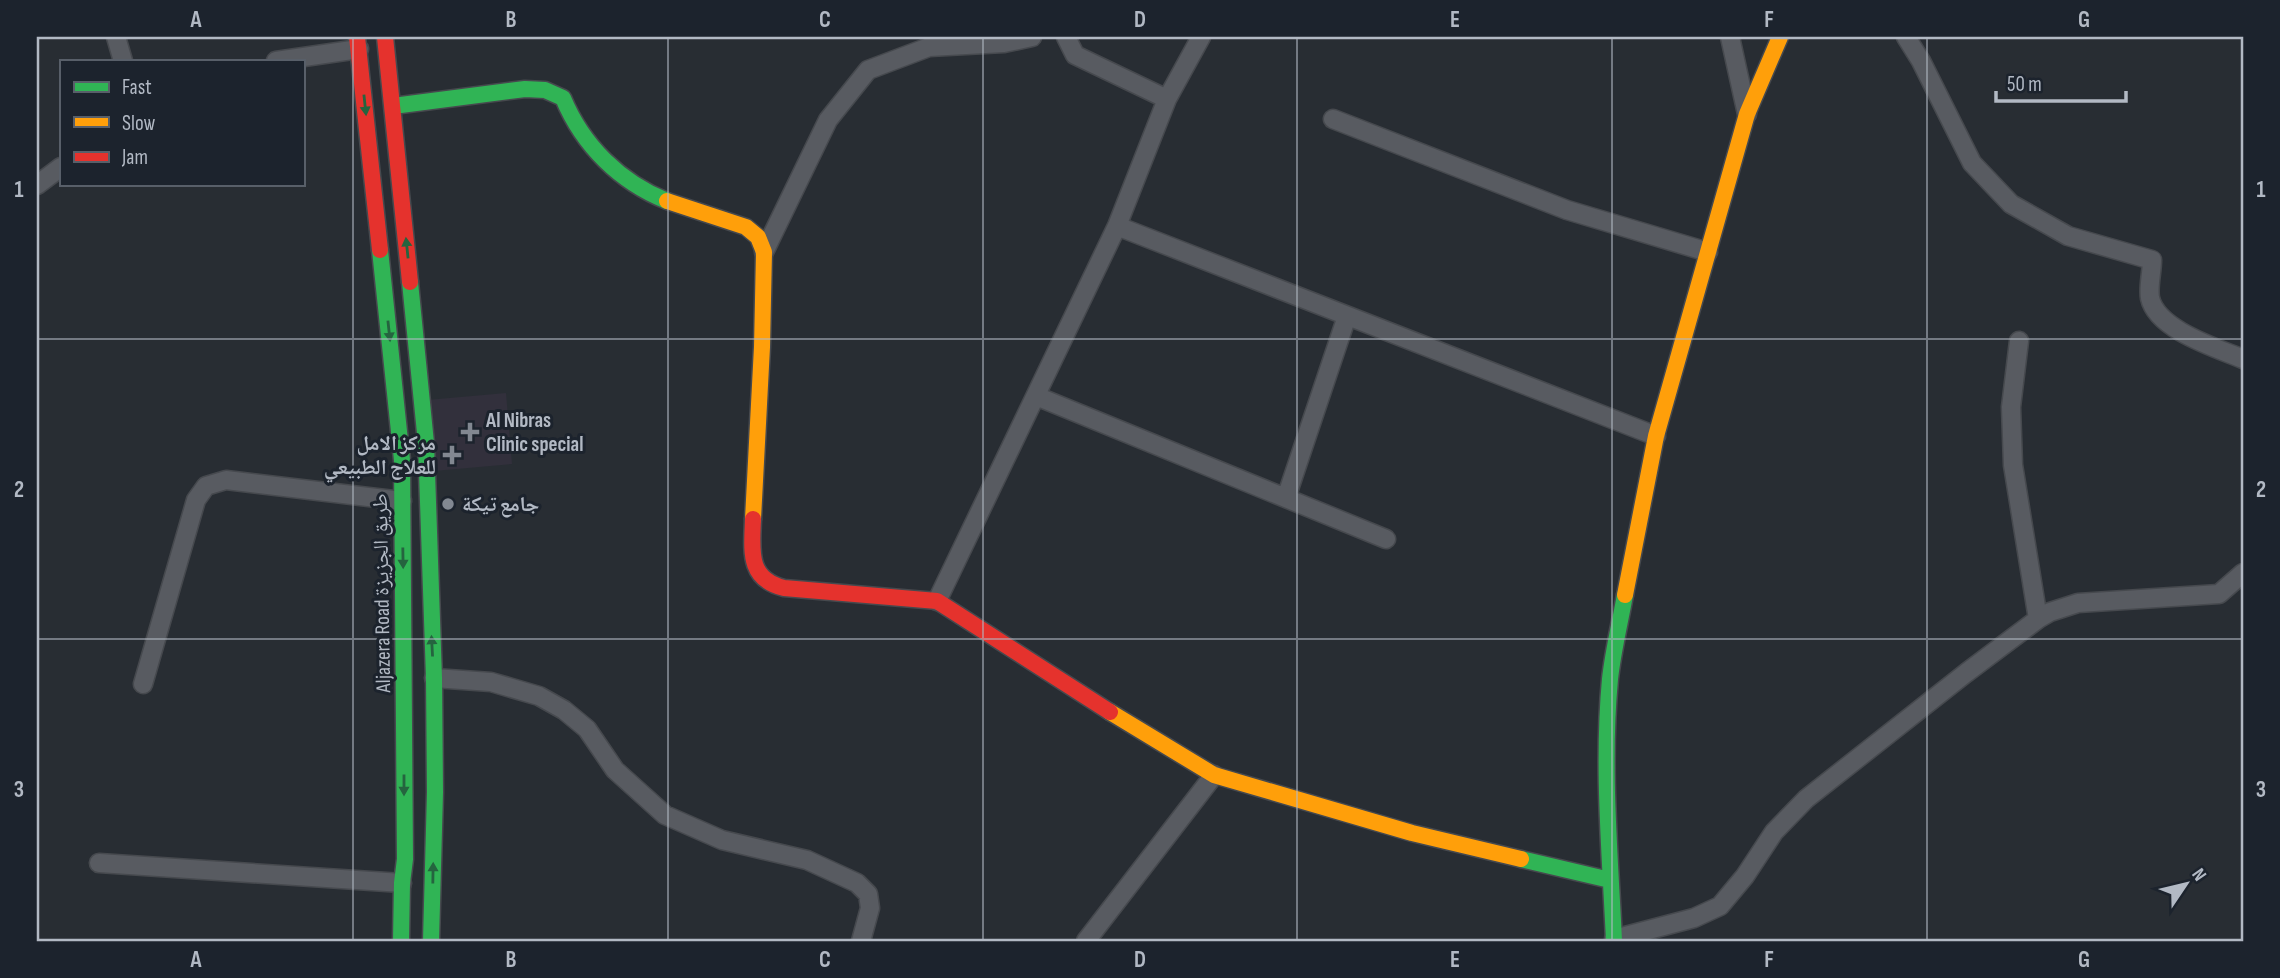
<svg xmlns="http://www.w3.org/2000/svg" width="2280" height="978" font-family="'Sofia Sans Condensed','Noto Naskh Arabic',sans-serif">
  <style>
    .medical { fill: #32303c }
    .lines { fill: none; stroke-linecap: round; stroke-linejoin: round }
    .street-casing { stroke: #46494e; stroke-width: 21 }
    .fast-casing { stroke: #46494e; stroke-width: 19 }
    .slow-casing { stroke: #46494e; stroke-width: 19 }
    .jam-casing { stroke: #46494e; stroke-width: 19 }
    .street { stroke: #585b61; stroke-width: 18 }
    .fast { stroke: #30b455; stroke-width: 16 }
    .slow { stroke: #ff9f0a; stroke-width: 16 }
    .jam { stroke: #e5322d; stroke-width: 16 }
    .oneway { fill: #25643f }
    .grid { fill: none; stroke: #b2b9c4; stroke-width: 2; stroke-opacity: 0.55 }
    .poi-dot { fill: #828891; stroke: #1c232d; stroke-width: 2.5 }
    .labels { text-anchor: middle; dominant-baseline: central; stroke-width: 6; stroke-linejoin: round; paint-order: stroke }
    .poi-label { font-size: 21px; font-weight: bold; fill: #b2b9c4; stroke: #1c232d; text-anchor: start }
    .street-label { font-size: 21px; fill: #b2b9c4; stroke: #1c232d }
    .neatline { fill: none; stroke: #b2b9c4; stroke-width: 2.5 }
    .grid-label { font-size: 23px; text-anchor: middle; font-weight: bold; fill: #b2b9c4 }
  </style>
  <rect width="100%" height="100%" fill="#282d33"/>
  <path class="medical" d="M506 393 512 464 434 471 427 400Z"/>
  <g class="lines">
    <defs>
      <path id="street" d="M116 37 123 61
        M1066 37 1075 55 1167 99
        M1730 37 1747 114
        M1906 37 1921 61 1972 163 2011 204 2068 236 2152 260C2152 272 2148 287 2150 298 2157 330 2217 348 2243 359
        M276 61 359 49
        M1333 119 1567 210 1708 252
        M37 185 61 167
        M1117 226 1656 436
        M764 252 828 120 868 70 929 47 1004 43 1032 37
        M2019 341 2011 407 2013 465 2038 619
        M1036 396 1386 539
        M1286 498 1347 316
        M937 601 1117 226 1167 99 1201 37
        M434 678 491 682 539 696 564 710 587 729 615 770 665 815 722 840 807 860 857 883 868 894 870 908 861 941
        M143 684 196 500 206 486 226 480 402 501
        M99 863 402 883
        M1614 939 1694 918 1720 906 1745 876 1774 832 1806 799 1966 673 2038 619 2050 612 2078 603 2219 594 2243 573
        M1086 941 1214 775"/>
      <path id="fast" d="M393 106 525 89 545 90 563 98C583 146 620 182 667 201
        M380 250 402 460 405 859 402 883 401 941
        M410 282 426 443 434 678 435 792 431 941
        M1521 859 1610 880
        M1614 941C1610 854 1602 766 1610 679 1613 651 1620 623 1625 595"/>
      <path id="slow" d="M667 201 746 227 758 237 764 252 762 347 753 519
        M1625 595 1656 436 1747 114 1780 37
        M1110 712 1214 775 1412 833 1521 859"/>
      <path id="jam" d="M357 37 380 250
        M385 37 410 282
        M753 519C752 550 747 579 784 588L937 601 1110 712"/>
    </defs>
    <use href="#street" class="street-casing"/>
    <use href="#fast" class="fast-casing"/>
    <use href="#slow" class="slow-casing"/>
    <use href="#jam" class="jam-casing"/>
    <use href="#street" class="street"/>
    <use href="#fast" class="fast"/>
    <use href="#slow" class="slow"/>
    <use href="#jam" class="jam"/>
  </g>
  <defs><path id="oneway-solid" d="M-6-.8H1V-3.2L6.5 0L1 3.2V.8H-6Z" transform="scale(1.75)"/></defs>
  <g class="oneway">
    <use href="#oneway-solid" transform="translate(365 105) rotate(84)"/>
    <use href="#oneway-solid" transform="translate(407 248) rotate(-96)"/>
    <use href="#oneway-solid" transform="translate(389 331) rotate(84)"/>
    <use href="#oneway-solid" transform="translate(403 558) rotate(89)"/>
    <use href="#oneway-solid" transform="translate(432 646) rotate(-93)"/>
    <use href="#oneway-solid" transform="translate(404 785) rotate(90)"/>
    <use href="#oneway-solid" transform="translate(433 873) rotate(-89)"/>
  </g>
  <path class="grid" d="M353 37V941M668 37V941M983 37V941M1297 37V941M1612 37V941M1927 37V941M37 339H2243M37 639H2243"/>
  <g class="poi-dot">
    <path d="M466.5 421.5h7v7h7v7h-7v7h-7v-7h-7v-7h7z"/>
    <path d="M448.5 444.5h7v7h7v7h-7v7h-7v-7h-7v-7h7z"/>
    <circle cx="448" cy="504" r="7"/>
  </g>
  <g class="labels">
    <g class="poi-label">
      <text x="486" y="420">Al Nibras<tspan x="486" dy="24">Clinic special</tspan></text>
      <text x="436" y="443" text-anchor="end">مركز الامل<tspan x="436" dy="24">للعلاج الطبيعي</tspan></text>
      <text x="462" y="504">جامع تيكة</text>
    </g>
    <g class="street-label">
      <text transform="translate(382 593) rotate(-91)">Aljazera Road طريق الجزيزة</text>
    </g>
  </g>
  <rect width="2280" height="978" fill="none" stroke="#1c232d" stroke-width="77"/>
  <rect x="60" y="60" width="245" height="126" fill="#1c232d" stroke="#585f69" stroke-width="2"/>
  <rect x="74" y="82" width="35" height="10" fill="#30b455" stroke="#585f69" stroke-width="2"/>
  <text x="122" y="94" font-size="21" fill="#b2b9c4">Fast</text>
  <rect x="74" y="117" width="35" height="10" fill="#ff9f0a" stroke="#585f69" stroke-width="2"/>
  <text x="122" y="130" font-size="21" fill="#b2b9c4">Slow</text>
  <rect x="74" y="152" width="35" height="10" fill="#e5322d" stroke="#585f69" stroke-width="2"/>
  <text x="122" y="164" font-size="21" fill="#b2b9c4">Jam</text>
  <g transform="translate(2186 884) rotate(55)" stroke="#1c232d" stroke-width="5" paint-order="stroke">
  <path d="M0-5L12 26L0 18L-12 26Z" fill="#b2b9c4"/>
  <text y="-10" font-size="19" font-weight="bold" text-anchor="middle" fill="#b2b9c4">N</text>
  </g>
  <path d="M1996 91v10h130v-10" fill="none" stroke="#b2b9c4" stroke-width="3.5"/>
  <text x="2007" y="91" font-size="21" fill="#b2b9c4" stroke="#1c232d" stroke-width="5" paint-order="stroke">50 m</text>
  <rect x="38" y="38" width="2204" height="902" class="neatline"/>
  <g class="grid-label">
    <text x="196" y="27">A</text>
    <text x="511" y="27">B</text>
    <text x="825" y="27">C</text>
    <text x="1140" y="27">D</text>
    <text x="1455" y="27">E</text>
    <text x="1769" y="27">F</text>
    <text x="2084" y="27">G</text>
    <text x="19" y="197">1</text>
    <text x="2261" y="197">1</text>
    <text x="19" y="497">2</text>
    <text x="2261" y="497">2</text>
    <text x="19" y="797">3</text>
    <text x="2261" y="797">3</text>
    <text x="196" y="967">A</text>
    <text x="511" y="967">B</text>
    <text x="825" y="967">C</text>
    <text x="1140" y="967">D</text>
    <text x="1455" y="967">E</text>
    <text x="1769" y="967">F</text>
    <text x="2084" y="967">G</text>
  </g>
</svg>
